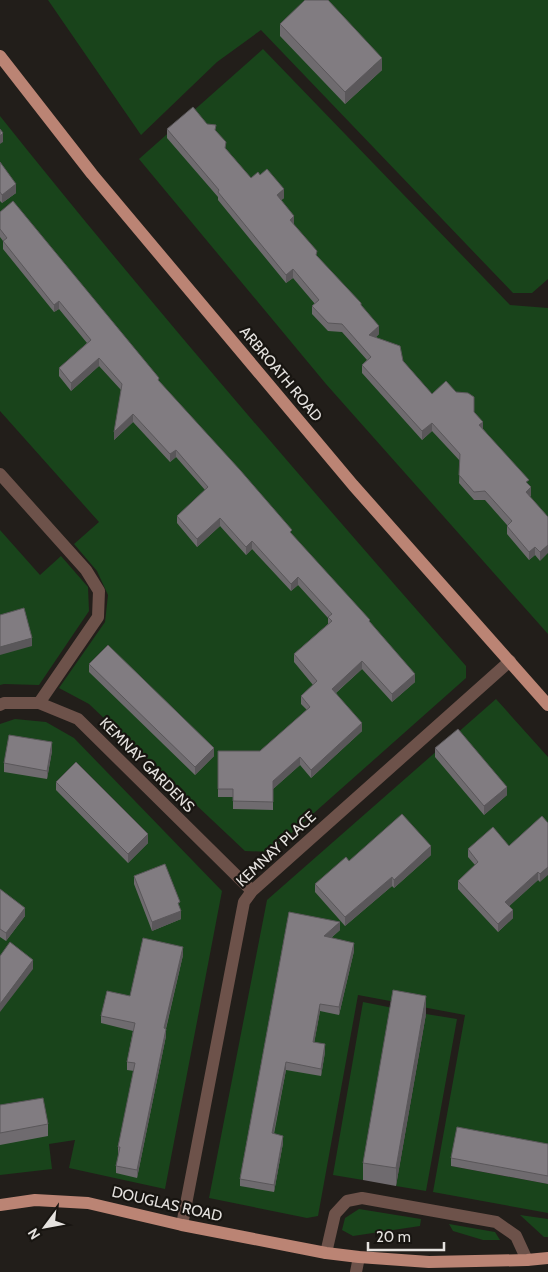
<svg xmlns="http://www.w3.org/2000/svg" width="548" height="1272" font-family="Cabin,sans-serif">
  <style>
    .green { fill: #19441b }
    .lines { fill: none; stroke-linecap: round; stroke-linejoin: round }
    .minor { stroke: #6d524a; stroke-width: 12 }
    .major { stroke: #bb8474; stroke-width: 12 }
    .wall { fill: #6f6b6f }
    .shaded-wall { fill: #5a575a }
    .building { fill: #817c81; stroke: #5a575a }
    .labels { text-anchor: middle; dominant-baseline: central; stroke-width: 4.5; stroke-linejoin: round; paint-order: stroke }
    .street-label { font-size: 15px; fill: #e5e2df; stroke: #181511 }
  </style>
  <rect width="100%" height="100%" fill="#221e1a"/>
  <path class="green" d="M48 0H548V279L532 293H513L261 30 217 62 141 135Z
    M263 49 510 305 548 308V634L326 384 139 159Z
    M0 116C150 304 308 486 466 666V678L270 852 245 851 89 704 59 688 105 622 108 595 97 571 74 544 99 522 0 411Z
    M0 530 40 575 61 556 88 587 89 611 39 685 4 684 0 685Z
    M496 699 548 757V1152L451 1166 548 1184V1213L433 1192 465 1015 358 995 318 1216 307 1218 209 1198 267 900Z
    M15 719 46 722 74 738 222 891 165 1189 69 1168 75 1140 49 1144 52 1169 0 1175V724Z
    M363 1002 393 1008 363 1180 333 1175Z
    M426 1014 457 1019 426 1191 396 1186Z
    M359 1209 421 1219 420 1226 353 1236 342 1230 345 1218Z
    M520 1215 548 1219V1237H544Z
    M449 1224 495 1232 500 1240H483L453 1231Z"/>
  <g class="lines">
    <path class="minor" d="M0 474 86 570 99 591 98 617 39 703
      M0 705 4 703H39L78 719 252 891
      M182 1225 244 902 252 891 510 661
      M326 1253 335 1214 347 1201 362 1198 496 1222 516 1236 527 1260
      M356 1272 359 1257"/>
    <path class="major" d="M0 56 92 174 353 485 548 705
      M0 1205 35 1200 88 1203 182 1225 326 1253 359 1257 429 1262 527 1260 548 1258"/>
  </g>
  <path class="wall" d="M280 24 382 70 345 104 280 36Z
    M207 124 216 131 226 149 251 178 284 198 281 200 294 225 317 256 361 305 379 334 376 337 403 361 432 394 474 412 483 429 529 485 531 495 530 497 548 517 540 561 535 555 529 560 507 534V525L485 500H474L459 483 460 461 432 431 422 440 362 373V365L367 360 342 332 328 331 312 314V306L315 304 293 278 286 283 218 200V197L167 138V129Z
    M0 162 16 193 2 203 0 201Z
    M0 212 159 381 292 535 370 622 415 682 392 702 362 669 336 693 362 731 311 778 300 765 273 789V810L233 809V797H218V751H260L307 710 301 704V696L313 685 294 662V654L328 624V618L298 585 291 591 252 549 246 555 220 526 197 547 177 523V516L205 490 176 457 170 462 133 422 114 440 121 390 99 366 71 391 59 376V368L87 343 59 309 54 312 3 249V241L0 237Z
    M89 664 214 756 195 775 89 672Z
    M435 748 507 795 484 815 435 757Z
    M52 751 47 779 4 772V763Z
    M56 782 148 843 128 863 56 790Z
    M542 816 540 882 538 880 509 906 513 918 498 932 458 889V881L475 865 468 857V849L509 846Z
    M431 855 394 888 392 886 345 926 315 892V884L349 861Z
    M134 876 180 909 181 919 152 931 134 884Z
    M0 889 25 916 6 941 0 937Z
    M289 912 340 930 331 938 354 951 339 1015 320 1011 314 1043 325 1052 321 1076 286 1070 274 1134 283 1143 274 1192 240 1186V1179Z
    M183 955 166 1029V1036L137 1178 116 1173V1166L119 1155 118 1154V1147L134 1071 127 1070V1062L133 1031 101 1023V1016L130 996Z
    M426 1014 396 1186 363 1180V1163Z
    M0 1105 48 1124V1136L0 1145Z
    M548 1144V1184L451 1166V1158Z"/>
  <path class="shaded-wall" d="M382 58V70L345 104V92Z
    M3 133V142L0 144V136Z
    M16 184V193L2 203V195Z
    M284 189V198L277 204V195Z
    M294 216V225L290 229V220Z
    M293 269V278L286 283V275Z
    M59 301V309L54 312V305Z
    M379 326V334L369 343V335Z
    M99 358V366L71 391V383Z
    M133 414V422L114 440V432Z
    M483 422V430L479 425Z
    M432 423V431L422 440V431Z
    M176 450V457L170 462V454Z
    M531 487V495L526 500V492Z
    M220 518V526L197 547V539Z
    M252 541V549L246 555V547Z
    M548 545V553L540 561V552Z
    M535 547V555L529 560V552Z
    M298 577V585L291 591V584Z
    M32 638V646L0 655V647Z
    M362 661V669L332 696V689Z
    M415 674V682L392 702V694Z
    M362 723V731L311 778V770Z
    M52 742V751L47 779V771Z
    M214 748V756L195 775V767Z
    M300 757V765L273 789V810V781Z
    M507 787V795L484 815V806Z
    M148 834V843L128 863V854Z
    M431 846V855L394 888V880Z
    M548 867V875L540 882V874Z
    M538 872V880L505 910V902Z
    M392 877V886L345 926V917Z
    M25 908V916L6 941V933Z
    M513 910V918L498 932V924Z
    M181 911V919L152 931V922Z
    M340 922V930L324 944V936Z
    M354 943V951L339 1015V1007Z
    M183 947V955L164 1036V1028Z
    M33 960V969L0 1012V1004Z
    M426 996V1014L396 1186V1168Z
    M320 1004V1011L313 1050V1042Z
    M166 1029V1036L137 1178V1170Z
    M325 1044V1052L321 1076V1069Z
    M286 1062V1070L272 1141V1133Z
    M283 1136V1143L274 1192V1185Z"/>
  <path class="building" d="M305 0H328L382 58 345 92 280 24Z
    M193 107 207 124 216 125 215 130 226 142 225 148 251 178 258 172 260 175 267 169 284 189 277 195 294 216 290 220 317 251 316 255 361 303V305L379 326 369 335 400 346 403 361 432 394 446 381 456 392 468 393 474 397V412L483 422 479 425 529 480 526 482 531 487 526 492 548 517V545L540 552 535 547 529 552 507 526 512 521 485 491 474 492 459 475 460 454 432 423 422 431 362 365 371 357 342 324 328 323 312 306 319 300 293 269 286 275 218 192 219 190 167 129Z
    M0 129 3 133 0 136Z
    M0 162 16 184 2 195 0 192Z
    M13 201 159 378 158 380 240 470 292 530 290 532 370 620 369 621 415 674 392 694 362 661 332 689 362 723 311 770 300 757 273 781V802L233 801V789H218V751H260L310 707 301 696 317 681 294 654 332 621 328 617 332 614 298 577 291 584 252 541 246 547 220 518 197 539 177 516 208 487 176 450 170 454 133 414 114 432 122 384 99 358 71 383 59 368 91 340 59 301 54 305 3 241 7 238 0 229V212Z
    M24 608 32 638 0 647V615Z
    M108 645 214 748 195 767 89 664Z
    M458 729 507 787 484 806 435 748Z
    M9 735 52 742 47 771 4 763Z
    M76 762 148 834 128 854 56 782Z
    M402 814 431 846 394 880 392 877 345 917 315 884 346 857 349 861Z
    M542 816 548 823V867L540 874 538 872 505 902 513 910 498 924 458 881 478 862 468 849 493 827 509 846Z
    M165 864 180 902 178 903 181 911 152 922 134 876Z
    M0 889 25 908 6 933 0 929Z
    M289 912 340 922 324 936 354 943 339 1007 320 1004 313 1042 325 1044 321 1069 286 1062 272 1133 283 1136 274 1185 240 1179Z
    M143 938 183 947 164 1028 166 1029 137 1170 116 1166 120 1147H118L135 1063 127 1062 135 1023 101 1016 107 991 130 996Z
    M10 942 33 960 0 1004V956Z
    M393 990 426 996 396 1168 363 1163Z
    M43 1098 48 1124 0 1133V1105Z
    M457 1127 548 1144V1176L451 1158Z"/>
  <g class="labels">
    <g class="street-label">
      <text transform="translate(281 374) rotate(50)">ARBROATH ROAD</text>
      <text transform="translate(147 765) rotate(45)">KEMNAY GARDENS</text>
      <text transform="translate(276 849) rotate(-43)">KEMNAY PLACE</text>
      <text transform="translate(167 1204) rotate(13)">DOUGLAS ROAD</text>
    </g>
  </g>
  <g transform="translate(45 1227) rotate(238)" stroke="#181511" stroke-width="4" paint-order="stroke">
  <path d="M0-4L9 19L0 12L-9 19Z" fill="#e5e2df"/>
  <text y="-8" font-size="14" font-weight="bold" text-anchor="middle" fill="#e5e2df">N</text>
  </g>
  <path d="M368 1242v8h76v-8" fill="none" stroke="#e5e2df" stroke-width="2.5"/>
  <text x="376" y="1242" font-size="15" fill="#e5e2df" stroke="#181511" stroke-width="4" paint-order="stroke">20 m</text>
</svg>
